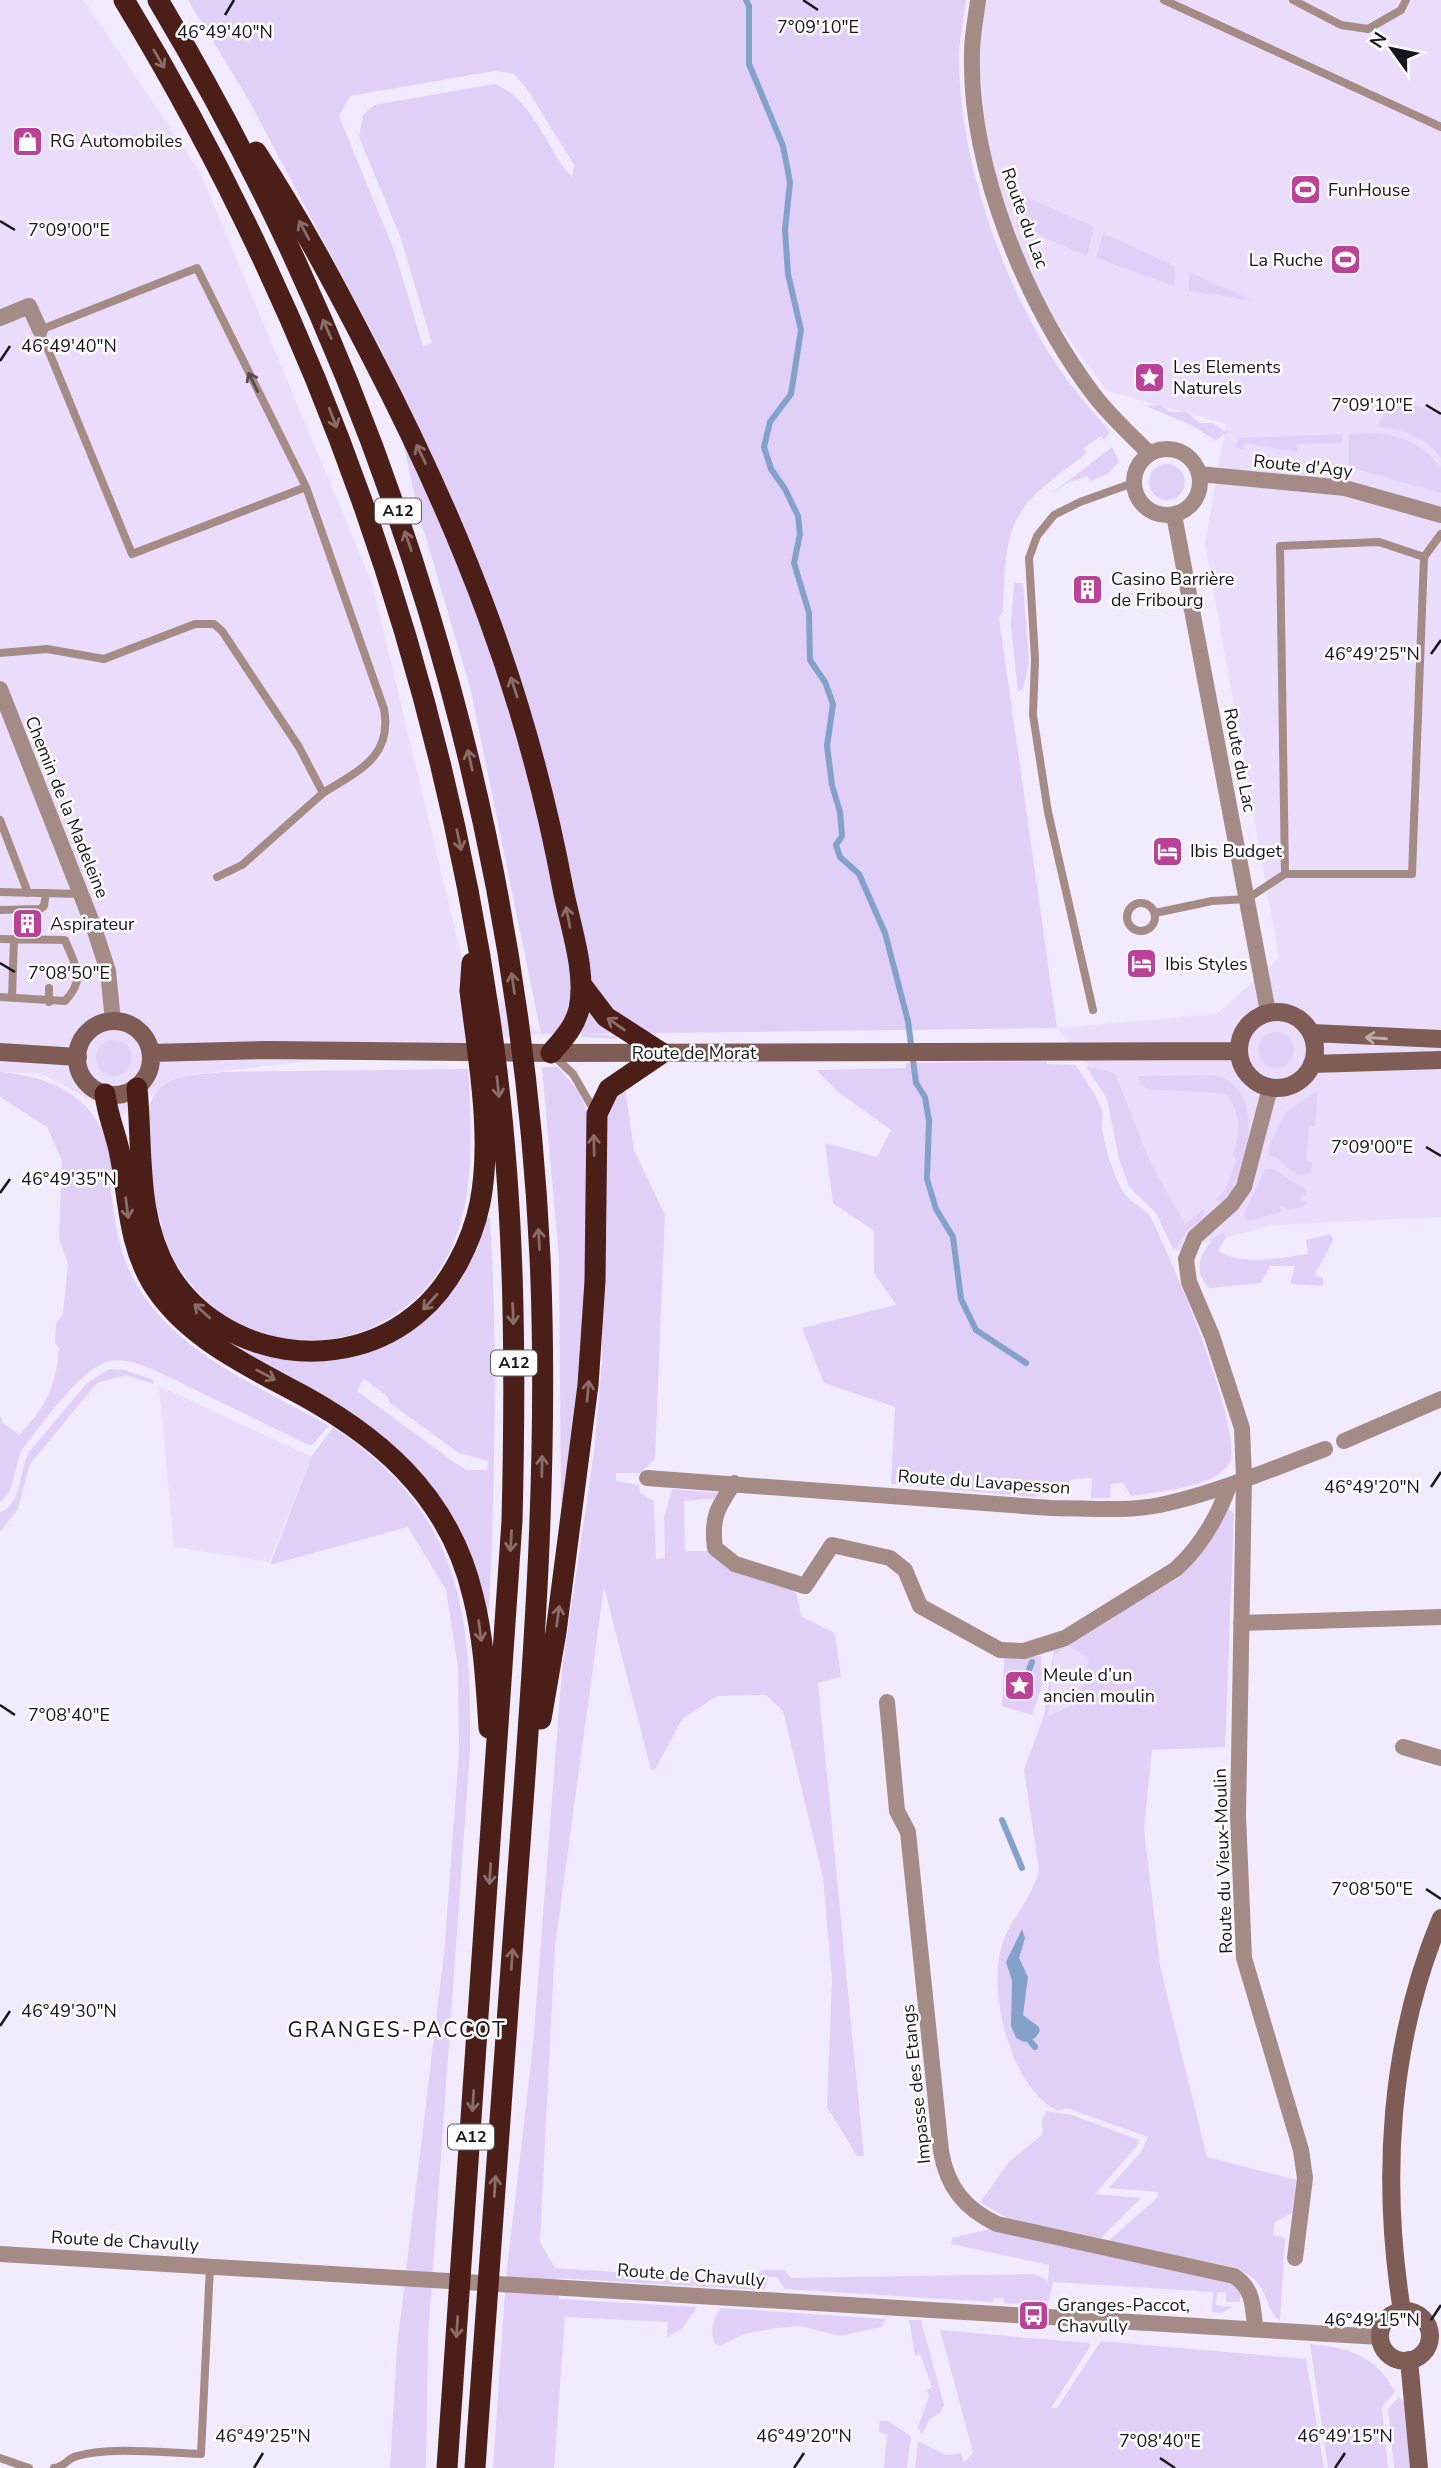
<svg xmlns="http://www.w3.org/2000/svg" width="1441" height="2468" font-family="'Nunito Sans',sans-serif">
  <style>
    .built { fill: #eaddfb }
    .green { fill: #e0d0f8; fill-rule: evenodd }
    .water { fill: #83a1cb }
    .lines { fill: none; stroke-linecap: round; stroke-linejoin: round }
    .stream { stroke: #83a1cb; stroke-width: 6 }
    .lane { stroke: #a48b86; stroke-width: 8 }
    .street { stroke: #a48b86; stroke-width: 16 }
    .secondary { stroke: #7f5c55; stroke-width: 18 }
    .highway { stroke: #4b1e17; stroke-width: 21 }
    .oneway { stroke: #8a6d68 }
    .oneway2 { stroke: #574a4c }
    .oneway3 { stroke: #bfaeaa }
    .ticks { fill: none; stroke: #18151d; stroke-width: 2.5 }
    .labels { text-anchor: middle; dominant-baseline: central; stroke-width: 5; stroke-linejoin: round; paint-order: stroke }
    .shield { fill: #fff; stroke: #5d5b61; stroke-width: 2 }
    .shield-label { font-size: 16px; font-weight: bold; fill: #18151d }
    .poi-label { font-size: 18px; fill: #18151d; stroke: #fff; text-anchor: start }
    .street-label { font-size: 18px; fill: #18151d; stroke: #fff }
    .quarter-label { font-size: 21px; letter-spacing: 2px; fill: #18151d; stroke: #fff }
    .ticks-label { font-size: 18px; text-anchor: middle; fill: #18151d; stroke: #fff; stroke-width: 5; stroke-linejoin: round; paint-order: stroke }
  </style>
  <rect width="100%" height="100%" fill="#f2eafd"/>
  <path class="built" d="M0 0H84L201 174 372 583 464 967 541 1034 181 1076 120 1116 40 1073 0 1072Z
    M973 0H1441V1217L1272 1225 1177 1251 1110 1091 1057 1028 1217 1014 1279 958 1205 543 1226 424 1107 391 1040 300 989 163Z
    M159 1386 312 1457 269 1562 174 1547Z
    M1068 1645 1089 1658 1077 1703 1047 1716 1054 1656Z"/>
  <path class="green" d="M188 0H966C964 17 960 36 959 53 958 157 1002 284 1060 370 1075 391 1093 412 1110 432L1104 440 1101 436 1084 448 1087 453C1011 510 1006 515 1003 612L999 617 1057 1028 585 1034 617 1036V1039L582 1037 581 1033 541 1034 471 691 418 511 384 355 248 99ZM495 71 514 74 527 89 574 165 572 177C546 149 533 98 494 84L374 105 363 115 359 137 400 236 432 343 423 346 394 250 339 116 350 96Z
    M1014 191 1094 227 1087 256 1034 233Z
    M1103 233 1175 266 1174 286 1096 258Z
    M1189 272 1254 301 1189 291Z
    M1392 395 1441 416V458C1424 436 1405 430 1378 427Z
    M1161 405 1170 412H1186L1200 423H1213L1226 432 1216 441 1193 426 1146 406Z
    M1378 433C1406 437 1422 445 1441 467V493L1349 467V434Z
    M1342 434V443L1297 444V452L1245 443 1243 449 1235 447 1239 438Z
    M1112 447 1119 461 1109 473 1090 481 1088 476 1069 482 1052 493Z
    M1149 482a18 18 0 1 1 36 0a18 18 0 1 1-36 0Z
    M1014 583H1023L1029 662 1023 689 1018 692 1011 625Z
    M1258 1050a18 18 0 1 1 36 0a18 18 0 1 1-36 0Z
    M96 1058a18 18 0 1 1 36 0a18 18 0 1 1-36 0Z
    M1046 1061 1047 1064 1076 1065C1085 1080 1097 1095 1102 1111 1104 1117 1102 1121 1102 1127 1104 1146 1114 1176 1124 1193 1131 1204 1145 1207 1151 1218 1169 1253 1246 1433 1229 1464 1216 1487 1156 1492 1131 1496L1123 1483 1111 1484 1110 1498H1091L1092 1478 1075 1479 1035 1497 891 1484 895 1407 824 1383 802 1328 896 1305 874 1273V1231L833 1203 825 1143 877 1157 891 1130 838 1092 816 1070 906 1068V1063Z
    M1086 1066 1115 1073 1150 1162 1185 1224 1204 1209V1216L1186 1232 1174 1251 1156 1213 1129 1187 1119 1159 1107 1099Z
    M542 1067H558L579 1092 591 1121 590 1276 567 1505 561 1504 559 1259Z
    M468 1069C473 1153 479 1251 404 1308 380 1327 351 1338 321 1340 284 1342 241 1332 212 1306 192 1288 173 1264 164 1238 160 1225 160 1208 152 1198 150 1165 132 1099 170 1081 186 1074 206 1074 223 1072Z
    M623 1071 634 1150 665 1215 655 1459 640 1473H616V1481L639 1485 640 1493 654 1501 656 1559 665 1558 664 1517 672 1489 719 1493 717 1498 684 1501 685 1551H712L725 1567 791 1588 797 1595 801 1616 835 1633 841 1677 818 1683 864 2156H857L827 2107 832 1980 823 1878 783 1711 766 1695 717 1696 682 1719 656 1768 651 1770 604 1587 555 1946 540 2242 555 2268 752 2281 761 2270H783L792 2278 1035 2274 1048 2281 1049 2265 951 2244 952 2238 990 2229 1226 2278 1241 2289 1240 2302H1226V2293L1217 2292 1216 2305 1232 2307 1221 2313 1212 2312 1213 2292 1053 2282 1048 2305 1004 2303V2299L994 2298 993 2302 785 2289 777 2277H769L764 2290 557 2278 554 2281 559 2299 697 2307 682 2329 667 2337 668 2322 565 2317 554 2468H493L506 2278 533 2045 562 1670 594 1452 602 1362V1123Z
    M0 1072C49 1076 94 1095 108 1147 111 1157 114 1168 109 1178 113 1205 115 1231 124 1257 156 1347 253 1382 329 1426L311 1446 152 1369C139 1364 124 1358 110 1361 81 1367 43 1424 23 1448 15 1462 14 1496 0 1502V1415L3 1423 19 1435C46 1407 56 1387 59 1348L55 1343 56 1324 63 1313 68 1264 59 1239 62 1160 47 1127 0 1097Z
    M1217 1075C1267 1093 1249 1169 1223 1202L1215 1200 1226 1189 1236 1160 1233 1154C1240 1133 1242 1111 1225 1094L1147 1089 1141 1084 1138 1076Z
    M1318 1090 1315 1127 1309 1126 1306 1160 1312 1162 1311 1172 1305 1176C1285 1173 1285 1159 1268 1155L1271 1141 1285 1113Z
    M1265 1169H1274L1305 1189 1307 1196 1302 1195 1301 1201 1307 1202 1303 1207 1287 1210 1285 1206H1280L1281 1212 1247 1221 1244 1214Z
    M484 1218H490C498 1349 495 1479 489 1611H483L434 1497 232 1350 160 1274 267 1355 405 1332ZM364 1379 387 1396 390 1403 459 1453 488 1461 487 1470H468L455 1463 357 1391Z
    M1223 1231 1226 1237 1218 1251C1246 1266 1278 1258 1308 1254L1306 1240 1330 1234 1333 1240 1315 1275 1323 1278V1286L1290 1284 1295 1266H1270L1261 1283 1210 1288C1188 1269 1205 1244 1223 1231Z
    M110 1369 125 1370 154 1380 153 1384 126 1375 97 1383 30 1464 18 1509 0 1532V1512C22 1505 19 1470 29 1452L88 1382Z
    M333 1427C459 1511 472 1609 470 1749L428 2338 426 2468H390L397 2347 445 1944 459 1751 458 1667 446 1590 408 1527 270 1565 312 1456Z
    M1228 1509 1234 1513 1225 1747 1152 1750 1144 1829 1160 1966 1207 2157 1296 2180 1292 2213 1275 2222 1273 2235 1285 2238 1280 2321C1259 2302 1274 2285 1234 2267L1107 2242 1158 2197 1157 2192 1109 2188 1141 2152 1148 2137 1067 2108 1058 2111C1010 2088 986 1989 1003 1942 1012 1916 1033 1897 1039 1870L1024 1770 1044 1715 1054 1649 1182 1576ZM1068 1645 1089 1658 1077 1703 1048 1716 1054 1656Z
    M1041 1656 1043 1683 1032 1715 1002 1706 1004 1658Z
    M1046 2111 1072 2115 1139 2140 1137 2146 1095 2194 1141 2198 1101 2238 1007 2218 980 2202 1010 2161 1043 2134 1042 2121Z
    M721 2308 886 2319 881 2327 840 2336 800 2326 778 2328 744 2334 720 2346 714 2343C710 2328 713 2320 721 2308Z
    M909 2320H921L944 2405 940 2413 930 2419 922 2434 918 2427 929 2396 927 2390 932 2387 920 2354 915 2356Z
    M940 2330 1089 2343 1091 2345 1051 2408H1057L1101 2341 1306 2359 1324 2468H915L918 2441 946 2455 961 2453 964 2463 973 2452Z
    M1310 2344C1348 2347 1377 2356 1395 2392L1382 2407 1388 2468H1328Z
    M1399 2397 1406 2404 1410 2468H1394L1388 2409Z
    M880 2421H888L911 2436 907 2468H884L887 2435 879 2432Z"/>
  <path class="water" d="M1022 1929 1025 1938 1019 1958 1028 1977 1023 2015 1039 2027 1040 2031 1035 2038 1024 2042 1016 2038 1011 2026 1012 1981 1006 1962Z"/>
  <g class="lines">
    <path class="stream" d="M746 0 749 6V64L783 146 790 182 785 230 788 274 801 330 791 394 770 422 764 447 771 469 785 489 798 516 800 534 794 563 809 613 810 660 825 682 833 704 827 746 832 785 840 812 842 836 836 845 840 857 859 874 885 933 908 1021 916 1083 925 1097 929 1121 927 1179 936 1209 953 1237 961 1299 976 1330 1026 1363
      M1020 1694 1032 1662
      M1002 1820 1022 1868
      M1025 2035 1035 2047"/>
    <path class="lane" d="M1164 0 1441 127
      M1293 0 1341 25 1368 29 1401 10 1406 0
      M306 487 132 554 40 330 197 268 306 487 384 709C393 757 358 771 323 793
      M0 653 47 649 104 659 195 624H214L222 631 299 747 323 793 242 865 217 877
      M0 820 28 893
      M1285 874 1280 546 1379 542 1424 557
      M0 892 81 894
      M1127 917a14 14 0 1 1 28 0a14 14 0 1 1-28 0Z
      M0 910 40 909 44 906 46 893
      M1155 913 1212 901 1247 899 1285 874H1412L1424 557 1441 534
      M0 939 65 940C75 966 87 978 65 1001L0 997
      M49 988V1002
      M12 997 14 939
      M1093 1010 1048 812 1033 715 1035 659 1029 558 1037 536 1054 515 1080 502 1133 483
      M553 1055 573 1074 595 1112
      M0 2458 29 2468
      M54 2468C64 2467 68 2458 77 2456 111 2446 165 2453 201 2454L210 2266"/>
    <path class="street" d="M978 0C976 17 972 36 972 53 969 167 1026 305 1094 395 1110 416 1130 434 1149 453
      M0 318 29 306 40 330
      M1134 482a33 33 0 1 1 66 0a33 33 0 1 1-66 0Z
      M1199 474 1345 488 1441 515
      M1174 515 1268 1012
      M0 689 93 925 108 971 113 1021
      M1270 1088 1244 1187 1232 1204 1195 1237 1186 1259 1189 1282 1212 1336 1242 1428 1244 1479 1238 1816 1244 1958 1301 2150 1305 2178 1295 2258
      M1344 1441 1441 1399
      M647 1478 1051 1508C1087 1508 1125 1512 1160 1505 1217 1493 1271 1469 1325 1449
      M734 1483C717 1508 711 1518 715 1548L735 1564 805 1586 832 1545 890 1558 905 1570 920 1606 1000 1650 1024 1651 1065 1638 1176 1569C1200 1547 1218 1516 1229 1486
      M1241 1623 1441 1617
      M887 1702 897 1811 908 1832 941 2151C947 2187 965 2209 997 2224L1234 2276C1253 2288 1253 2306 1255 2327
      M1403 1747 1441 1758
      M0 2254 1380 2337"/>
    <path class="secondary" d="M1239 1050a38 38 0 1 1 76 0a38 38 0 1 1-76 0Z
      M77 1058a37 37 0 1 1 74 0a37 37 0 1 1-74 0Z
      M1312 1033 1441 1039
      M0 1052 78 1057
      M151 1053 268 1050 551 1053 1238 1051
      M1312 1064 1441 1060
      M1402 2311C1381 2180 1389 2042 1441 1918
      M1380 2336a25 25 0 1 1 50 0a25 25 0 1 1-50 0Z
      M1409 2360 1419 2468"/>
    <path class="highway" d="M124 0C318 319 442 671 493 1041 515 1200 516 1361 512 1521L447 2468
      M158 0C386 382 519 813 540 1257 549 1457 534 1657 519 1857 504 2060 489 2264 475 2468
      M256 152C300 219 337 289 373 359 463 533 527 696 563 889 570 926 587 972 579 1009 575 1027 562 1040 551 1053
      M137 1088C143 1151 135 1217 169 1274 222 1359 344 1377 419 1312 450 1286 472 1242 480 1203 493 1137 478 1057 470 991L472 963
      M105 1094C108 1118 116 1133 120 1155 129 1200 128 1242 152 1283 182 1332 236 1360 285 1386 375 1432 449 1493 473 1596 484 1639 486 1684 489 1728
      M541 1719 556 1632 588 1385 595 1281 597 1114 609 1089 662 1053 606 1017 581 984"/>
  </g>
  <defs><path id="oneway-shaft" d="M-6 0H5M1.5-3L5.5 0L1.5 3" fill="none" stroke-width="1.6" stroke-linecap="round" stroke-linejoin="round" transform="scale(1.75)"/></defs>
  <g class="oneway">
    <use href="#oneway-shaft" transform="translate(159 59) rotate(60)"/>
    <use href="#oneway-shaft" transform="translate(304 230) rotate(-118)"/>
    <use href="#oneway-shaft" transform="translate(327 329) rotate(-114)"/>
    <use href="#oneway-shaft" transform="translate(333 418) rotate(69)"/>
    <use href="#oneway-shaft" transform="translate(421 454) rotate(-116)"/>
    <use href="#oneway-shaft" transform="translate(408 541) rotate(-109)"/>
    <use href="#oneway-shaft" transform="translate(514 687) rotate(-108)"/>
    <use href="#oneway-shaft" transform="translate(470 760) rotate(-103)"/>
    <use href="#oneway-shaft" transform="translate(459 840) rotate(78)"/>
    <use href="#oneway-shaft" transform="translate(568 917) rotate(-101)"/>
    <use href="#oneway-shaft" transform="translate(513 983) rotate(-98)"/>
    <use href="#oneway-shaft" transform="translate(616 1024) rotate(-145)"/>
    <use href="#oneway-shaft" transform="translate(498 1087) rotate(84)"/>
    <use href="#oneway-shaft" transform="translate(594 1145) rotate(-91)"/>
    <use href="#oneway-shaft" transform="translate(127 1208) rotate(83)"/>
    <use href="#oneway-shaft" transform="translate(539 1239) rotate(-93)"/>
    <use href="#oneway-shaft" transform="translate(430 1302) rotate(132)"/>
    <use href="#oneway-shaft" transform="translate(202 1311) rotate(-138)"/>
    <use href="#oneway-shaft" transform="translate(513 1314) rotate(88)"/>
    <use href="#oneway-shaft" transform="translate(266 1375) rotate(28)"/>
    <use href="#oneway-shaft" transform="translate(588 1391) rotate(-85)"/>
    <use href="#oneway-shaft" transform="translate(542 1466) rotate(-89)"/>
    <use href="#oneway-shaft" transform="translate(511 1541) rotate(93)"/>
    <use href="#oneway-shaft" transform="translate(558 1616) rotate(-82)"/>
    <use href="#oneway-shaft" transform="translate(480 1631) rotate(82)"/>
    <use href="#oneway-shaft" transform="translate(490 1874) rotate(94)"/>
    <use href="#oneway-shaft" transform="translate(512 1959) rotate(-86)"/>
    <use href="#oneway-shaft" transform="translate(473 2101) rotate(94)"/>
    <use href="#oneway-shaft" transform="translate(495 2186) rotate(-86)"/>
    <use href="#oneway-shaft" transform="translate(457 2327) rotate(94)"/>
  </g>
  <use class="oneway2" href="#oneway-shaft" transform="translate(253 382) rotate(-116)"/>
  <use class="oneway3" href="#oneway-shaft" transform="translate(1376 1038) rotate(-176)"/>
  <path class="ticks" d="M803 0 818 10M225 15 234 0M0 221 15 230M0 361 10 346M1426 405 1441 414M1431 654 1441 640M0 963 15 972M1426 1147 1441 1156M0 1193 10 1179M1431 1487 1441 1472M0 1705 15 1715M1426 1889 1441 1899M0 2026 10 2011M1431 2320 1441 2305M1160 2458 1175 2468M254 2468 263 2453M794 2468 804 2453M1335 2468 1345 2453"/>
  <defs>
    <symbol id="shop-square" viewBox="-11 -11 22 22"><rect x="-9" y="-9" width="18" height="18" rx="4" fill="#ba4297" stroke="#fff"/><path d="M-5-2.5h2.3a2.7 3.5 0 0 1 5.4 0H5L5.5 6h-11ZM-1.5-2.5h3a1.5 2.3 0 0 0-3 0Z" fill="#fff"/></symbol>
    <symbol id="stadium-square" viewBox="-11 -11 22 22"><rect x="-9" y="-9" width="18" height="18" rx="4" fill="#ba4297" stroke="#fff"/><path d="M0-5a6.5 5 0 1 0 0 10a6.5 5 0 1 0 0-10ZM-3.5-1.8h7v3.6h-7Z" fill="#fff"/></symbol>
    <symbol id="sight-square" viewBox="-11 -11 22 22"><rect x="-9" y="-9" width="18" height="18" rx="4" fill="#ba4297" stroke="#fff"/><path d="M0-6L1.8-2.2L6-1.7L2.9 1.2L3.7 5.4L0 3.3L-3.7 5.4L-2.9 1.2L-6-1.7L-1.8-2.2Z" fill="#fff"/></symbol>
    <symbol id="building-square" viewBox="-11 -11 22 22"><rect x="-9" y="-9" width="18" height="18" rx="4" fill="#ba4297" stroke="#fff"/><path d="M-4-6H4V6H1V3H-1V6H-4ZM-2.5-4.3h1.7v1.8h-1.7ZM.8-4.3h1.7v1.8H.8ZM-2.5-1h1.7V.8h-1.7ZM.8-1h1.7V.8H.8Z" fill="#fff"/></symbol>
    <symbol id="hotel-square" viewBox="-11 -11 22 22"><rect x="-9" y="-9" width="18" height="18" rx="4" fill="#ba4297" stroke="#fff"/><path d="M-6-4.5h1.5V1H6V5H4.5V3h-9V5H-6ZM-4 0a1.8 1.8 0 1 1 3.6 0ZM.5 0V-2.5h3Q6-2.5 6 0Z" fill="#fff"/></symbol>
    <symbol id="bus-square" viewBox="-11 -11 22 22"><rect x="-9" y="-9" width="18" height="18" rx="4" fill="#ba4297" stroke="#fff"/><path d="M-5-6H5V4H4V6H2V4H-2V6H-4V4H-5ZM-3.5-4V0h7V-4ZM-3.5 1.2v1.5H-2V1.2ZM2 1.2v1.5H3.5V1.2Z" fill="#fff"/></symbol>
  </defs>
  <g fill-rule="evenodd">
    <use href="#shop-square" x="10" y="124" width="35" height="35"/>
    <use href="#stadium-square" x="1288" y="172" width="35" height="35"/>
    <use href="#stadium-square" x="1328" y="242" width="35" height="35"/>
    <use href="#sight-square" x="1132" y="360" width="35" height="35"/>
    <use href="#building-square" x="1070" y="572" width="35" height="35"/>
    <use href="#hotel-square" x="1150" y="834" width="35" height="35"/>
    <use href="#building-square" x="10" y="906" width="35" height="35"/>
    <use href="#hotel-square" x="1124" y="946" width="35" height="35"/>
    <use href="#sight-square" x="1002" y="1668" width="35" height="35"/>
    <use href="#bus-square" x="1016" y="2298" width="35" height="35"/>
  </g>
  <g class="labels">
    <g class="shield">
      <rect x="375" y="498.5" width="46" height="25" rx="5"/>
      <rect x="491" y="1350.5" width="46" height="25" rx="5"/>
      <rect x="448" y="2124.5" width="46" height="25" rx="5"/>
    </g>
    <g class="shield-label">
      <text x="398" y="511">A12</text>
      <text x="514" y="1363">A12</text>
      <text x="471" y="2137">A12</text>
    </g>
    <g class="poi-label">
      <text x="50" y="141">RG Automobiles</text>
      <text x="1328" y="190">FunHouse</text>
      <text x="1323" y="260" text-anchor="end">La Ruche</text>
      <text x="1173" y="367">Les Elements<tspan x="1173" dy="21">Naturels</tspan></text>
      <text x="1111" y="579">Casino Barrière<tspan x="1111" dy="21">de Fribourg</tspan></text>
      <text x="1190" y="851">Ibis Budget</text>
      <text x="50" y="924">Aspirateur</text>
      <text x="1165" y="964">Ibis Styles</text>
      <text x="1043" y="1675">Meule d’un<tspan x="1043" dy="21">ancien moulin</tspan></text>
      <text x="1057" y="2305">Granges-Paccot,<tspan x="1057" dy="21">Chavully</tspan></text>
    </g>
    <g class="street-label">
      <text transform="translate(1025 218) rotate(70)">Route du Lac</text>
      <text transform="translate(1303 466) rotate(6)">Route d'Agy</text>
      <text transform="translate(1240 760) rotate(79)">Route du Lac</text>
      <text transform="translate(67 807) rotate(68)">Chemin de la Madeleine</text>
      <text x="694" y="1053">Route de Morat</text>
      <text transform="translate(984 1482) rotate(4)">Route du Lavapesson</text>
      <text transform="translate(1223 1861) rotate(-92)">Route du Vieux-Moulin</text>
      <text transform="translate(916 2084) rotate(-96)">Impasse des Etangs</text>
      <text transform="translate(125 2241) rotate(3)">Route de Chavully</text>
      <text transform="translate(691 2275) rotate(4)">Route de Chavully</text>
    </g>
    <g class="quarter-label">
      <text x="397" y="2030">GRANGES-PACCOT</text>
    </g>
  </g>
  <g class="ticks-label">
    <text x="818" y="33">7°09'10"E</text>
    <text x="225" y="38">46°49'40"N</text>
    <text x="69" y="236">7°09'00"E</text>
    <text x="69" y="352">46°49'40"N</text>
    <text x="1372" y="411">7°09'10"E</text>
    <text x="1372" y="660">46°49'25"N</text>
    <text x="69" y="979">7°08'50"E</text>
    <text x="1372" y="1153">7°09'00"E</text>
    <text x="69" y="1185">46°49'35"N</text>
    <text x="1372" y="1493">46°49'20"N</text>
    <text x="69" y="1721">7°08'40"E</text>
    <text x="1372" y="1895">7°08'50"E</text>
    <text x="69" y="2017">46°49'30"N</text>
    <text x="1372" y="2326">46°49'15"N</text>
    <text x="263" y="2442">46°49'25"N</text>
    <text x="804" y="2442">46°49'20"N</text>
    <text x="1345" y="2442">46°49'15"N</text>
    <text x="1160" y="2447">7°08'40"E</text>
  </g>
  <g transform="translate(1392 49) rotate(303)" stroke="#ffffff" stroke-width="5" paint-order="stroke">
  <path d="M0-5L12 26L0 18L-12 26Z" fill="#18151d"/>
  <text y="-10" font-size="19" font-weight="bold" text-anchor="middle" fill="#18151d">N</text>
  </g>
</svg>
